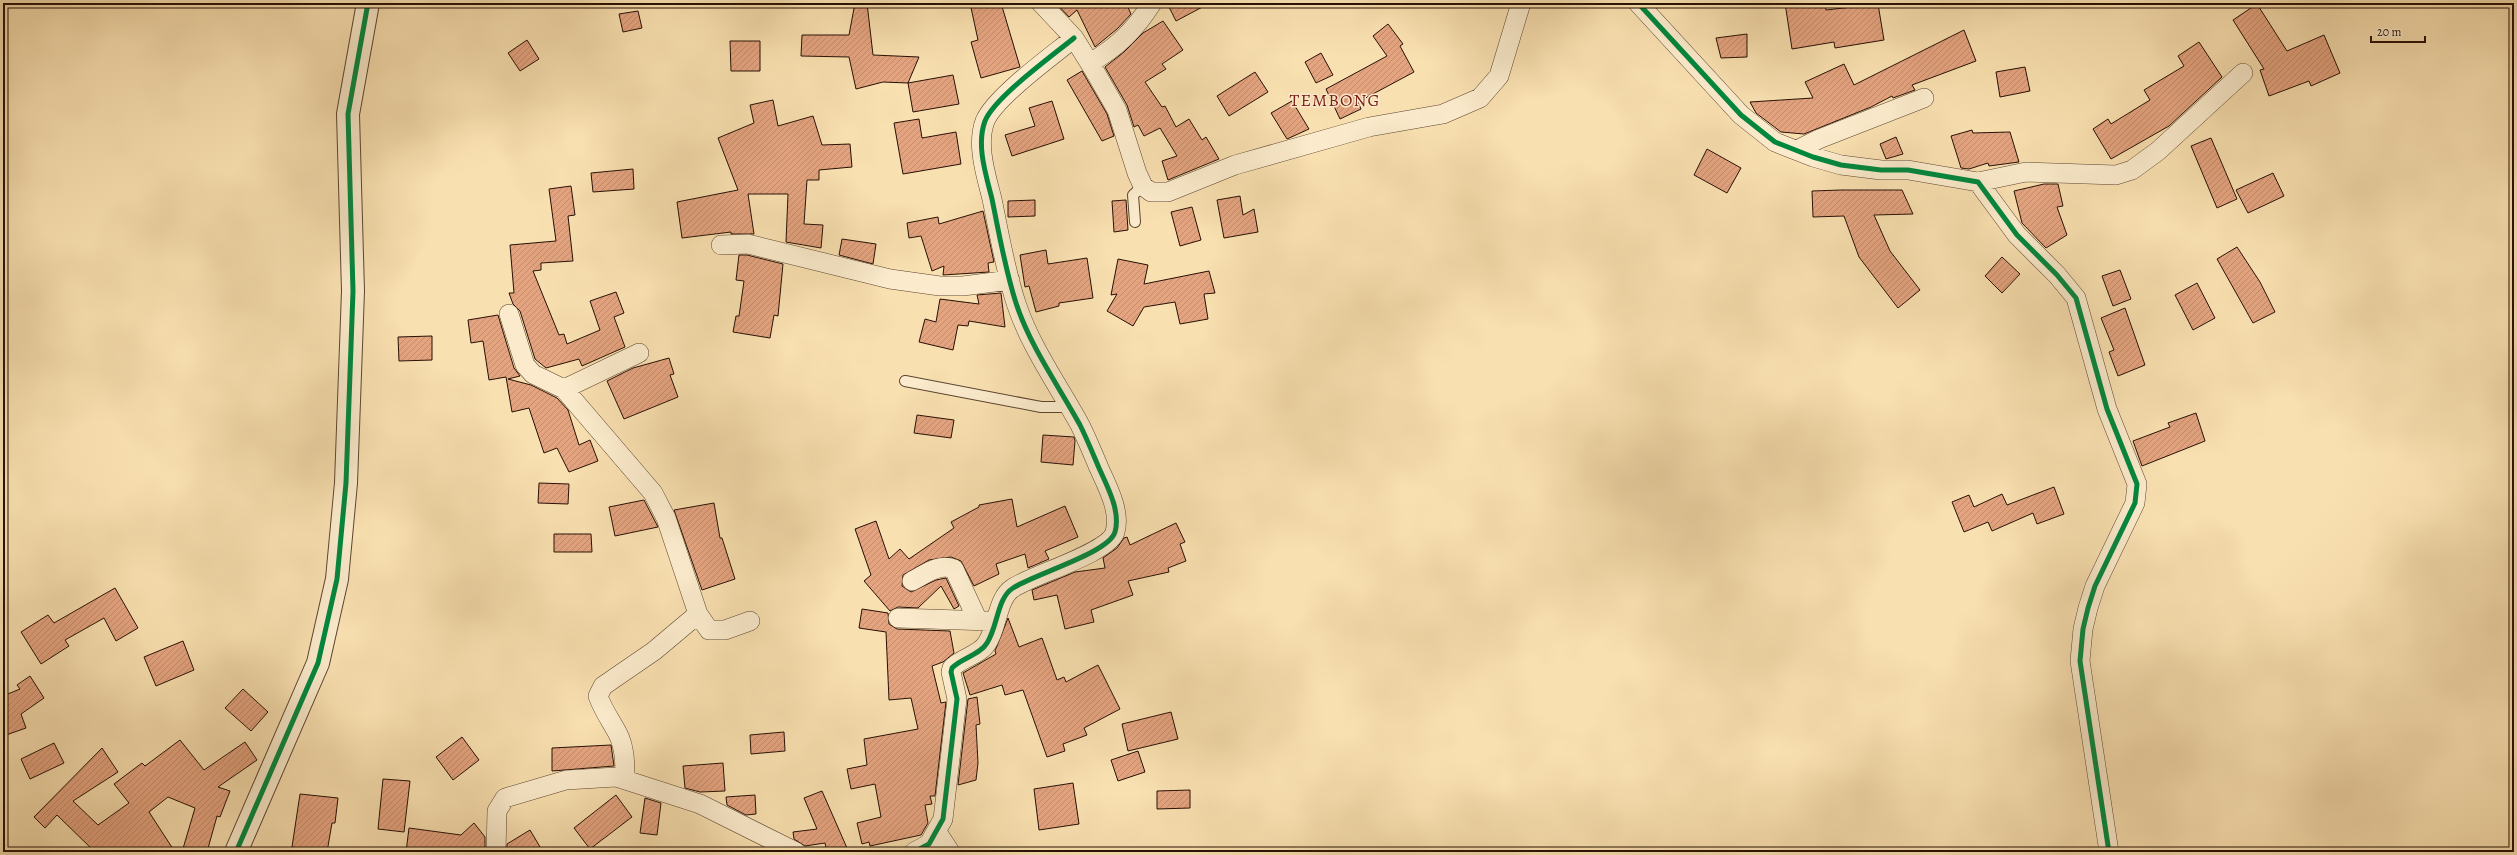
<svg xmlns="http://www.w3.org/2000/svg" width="2517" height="855" font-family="Alegreya,serif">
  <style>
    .building { fill: url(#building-hatch); stroke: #271004 }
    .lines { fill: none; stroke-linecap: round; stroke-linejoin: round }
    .service-casing { stroke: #5c442f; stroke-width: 12 }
    .minor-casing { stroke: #5c442f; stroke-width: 20 }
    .tertiary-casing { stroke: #5c442f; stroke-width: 24 }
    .service { stroke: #fbebcc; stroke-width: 10 }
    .minor { stroke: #fbebcc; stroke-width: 19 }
    .tertiary { stroke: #fbebcc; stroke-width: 22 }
    .cycleway-casing { stroke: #fbebcc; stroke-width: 8 }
    .cycleway { stroke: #00873e; stroke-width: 5 }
    .labels { text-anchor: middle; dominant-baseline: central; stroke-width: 3; stroke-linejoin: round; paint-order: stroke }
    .quarter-label { font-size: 18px; letter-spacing: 1px; fill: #7a1f14; stroke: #fbebcc }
  </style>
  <defs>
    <pattern id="building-hatch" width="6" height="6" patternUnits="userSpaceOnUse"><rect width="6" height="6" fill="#e4a480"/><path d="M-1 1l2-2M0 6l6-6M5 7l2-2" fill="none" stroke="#c48c6d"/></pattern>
  </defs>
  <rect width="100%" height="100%" fill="#f9e0b0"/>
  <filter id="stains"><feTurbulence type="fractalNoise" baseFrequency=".005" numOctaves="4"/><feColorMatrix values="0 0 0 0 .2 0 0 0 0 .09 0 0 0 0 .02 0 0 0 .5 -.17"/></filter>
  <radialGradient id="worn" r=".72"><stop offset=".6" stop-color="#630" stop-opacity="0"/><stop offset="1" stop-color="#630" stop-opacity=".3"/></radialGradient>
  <path class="building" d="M855 3H867L873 55 919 57 908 83 883 82 856 89 849 57 801 56 802 35H849Z
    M970 3H1001L1020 67 981 78 971 42 978 40Z
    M1056 3H1126L1131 14 1117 29 1095 47 1077 10 1069 17Z
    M1167 3H1210L1176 21Z
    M1785 3H1825L1826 10 1878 4 1884 40 1835 48 1834 42 1792 49Z
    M2257 4 2287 51 2324 35 2340 73 2311 86 2309 81 2269 96 2260 70 2264 69 2233 20Z
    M638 11 642 28 623 32 619 14Z
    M1163 21 1183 50 1162 64 1166 69 1145 82 1162 107 1165 106 1176 127 1189 119 1202 140 1206 137 1219 159 1168 180 1162 161 1177 156 1160 128 1144 136 1138 125 1134 127 1127 105 1105 67 1124 52 1143 33Z
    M1388 24 1403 44 1400 46 1414 72 1358 102 1361 109 1340 119 1326 89 1387 56 1373 36Z
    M1964 30 1976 61 1912 85 1915 90 1893 98 1892 96 1871 107 1804 134 1781 132 1756 113 1750 102 1813 98 1805 82 1844 64 1854 85Z
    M1747 34V57L1721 58 1716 38Z
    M527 40 539 59 520 71 508 53Z
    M730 41H760V71H731Z
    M2199 42 2222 77 2169 126 2111 159 2093 129 2108 119 2111 124 2150 100 2144 90 2184 66 2178 56Z
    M1321 53 1333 75 1316 83 1305 62Z
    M2025 67 2030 91 2000 97 1996 72Z
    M1082 71 1107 114 1114 136 1102 141 1067 80Z
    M1255 72 1268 92 1229 116 1217 96Z
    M953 75 959 104 913 112 908 83Z
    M773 100 778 126 813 116 822 145 850 144 852 167 819 170V180H807L804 224 823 225 821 248 786 242 788 194H748L754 234H731V232L682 238 677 202 738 190 718 138 754 123 750 105Z
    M1052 101 1064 139 1012 156 1005 135 1035 126 1029 108Z
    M1292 101 1309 129 1287 139 1271 113Z
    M919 119 922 138 956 132 961 164 903 174 894 123Z
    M1972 130 1973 133 2010 132 2019 162 1989 166 1988 163 1969 169 1961 168 1951 136Z
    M1896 137 1903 154 1886 159 1880 144Z
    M2211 138 2237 199 2217 208 2191 146Z
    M1707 149 1741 168 1727 193 1694 175Z
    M633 169 634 189 593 192 591 173Z
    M2273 173 2284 196 2248 213 2236 190Z
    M2044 184H2058L2063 206 2057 207 2067 235 2046 248 2022 223 2014 191Z
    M571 186 575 215 568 216 573 261 541 263V270L533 271 559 335 564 334 567 344 600 330 590 301 616 292 624 313 614 317 625 347 582 366 579 359 546 368 535 359 520 311 513 304 509 293H514L510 245 556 241 549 189Z
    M1841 190H1902L1913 214 1874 215 1890 251 1920 290 1898 308 1859 257 1844 216 1813 217 1812 191Z
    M1240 196 1243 215 1254 209 1258 232 1224 238 1217 200Z
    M1035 200V216L1008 217V201Z
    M1126 200 1128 230 1114 232 1112 201Z
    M1192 207 1201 240 1180 246 1171 212Z
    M983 211 994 262 988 263 989 272 943 275 944 266 932 271 921 236 909 238 907 223 938 217 939 224Z
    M842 239 876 244 873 264 839 255Z
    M2237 247 2260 282 2275 312 2253 323 2217 259Z
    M1046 250 1048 264 1087 258 1093 298 1059 303V306L1036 312 1029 286 1025 287 1020 255Z
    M739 255H747L783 264 778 316 774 315 770 338 733 332 736 316H739L744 281 736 280Z
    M2002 257 2020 274 2002 293 1985 276Z
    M1118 259 1148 265 1144 284 1209 271 1215 293 1204 294 1208 319 1180 324 1175 302 1144 307 1133 326 1107 311 1117 294 1111 295Z
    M2120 270 2131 299 2113 306 2102 276Z
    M2197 283 2215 318 2193 330 2175 295Z
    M1001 293 1005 327 969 321 968 326 958 325 953 350 919 342 925 319 936 322 940 299 979 304 977 295Z
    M2125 308 2145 365 2118 376 2109 352 2114 350 2101 318Z
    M498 315 514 368 520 376 508 379 531 385 557 398 568 410 579 445 590 440 598 461 569 472 557 448 544 453 529 408 512 412 506 377 489 380 483 341 471 343 468 320Z
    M432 336V360L399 361 398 337Z
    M669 358 674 374 670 375 678 397 624 419 607 381 633 368Z
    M2196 413 2205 441 2142 466 2133 441 2170 427 2168 423Z
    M917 415 954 420 951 438 914 433Z
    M1043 435 1074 437 1075 441 1073 465 1041 462Z
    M539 483 569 484 568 504 538 503Z
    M2054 487 2064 514 2037 524 2033 513 1992 531 1988 522 1964 532 1952 502 1969 495 1974 507 2002 494 2007 505Z
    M1012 499 1017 527 1065 506 1078 537 1045 551 1049 559 1028 568 1025 554 996 564 999 574 974 586 961 561 951 557 929 560 903 575 902 586 911 592 936 580 946 578 959 606 954 609 941 586 918 608 898 607 890 611 864 581 871 575 855 529 876 521 889 559 900 549 909 559 954 528 951 522 979 507V505Z
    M644 500 658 527 615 536 609 507Z
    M714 503 720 538H722L735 579 702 590 674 510Z
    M1176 523 1185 542 1180 544 1186 561 1168 568 1169 572 1128 581 1133 595 1091 610 1094 622 1065 629 1057 595 1034 600 1032 590 1075 572 1105 568 1103 558 1117 548 1124 538 1127 537 1130 545Z
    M554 534H591L592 552H554Z
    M115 588 138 628 116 641 104 618 65 640 69 646 41 664 21 632 48 615 54 623Z
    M862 609 888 613 889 624 897 629 950 631 954 653 943 662 932 666 941 703 946 702 935 796H930L932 804 925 805 928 823 921 835 870 846 869 842 862 844 857 823 881 817 875 784 851 789 847 769 867 765 864 739 918 729 911 698 889 700 886 632 859 628Z
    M1008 618 1019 647 1042 638 1057 680 1064 677 1066 682 1098 665 1120 709 1084 728 1087 735 1063 744 1065 751 1047 757 1023 690 1005 695 1002 685 970 695 963 673 996 654 995 651Z
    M183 641 194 670 156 686 144 657Z
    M30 676 44 698 21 714 26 728 6 735 3 726V696L20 689 17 685Z
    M243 689 268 712 251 731 225 708Z
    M977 697 980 724 976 725 978 763 976 780 958 785 968 699Z
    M1171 712 1178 739 1128 751 1122 724Z
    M784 732 785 751 751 754 750 735Z
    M462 737 479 760 453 780 436 757Z
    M180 740 204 770 245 742 257 760 218 787 230 791 220 817 217 816 207 852H182L195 808 168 797 149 812 175 852H95L57 815 45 828 34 817 102 748 118 772 73 801 98 825 129 803 114 784 142 763 145 766Z
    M54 743 64 763 30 779 21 759Z
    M611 745 614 766 552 771V748Z
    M1138 751 1145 772 1118 781 1111 760Z
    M723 763 725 791 700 792 685 788 683 766Z
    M383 779 410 781 404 832 378 829Z
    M1073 783 1079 824 1039 830 1034 789Z
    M1190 790V808L1157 809V791Z
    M822 791 847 848 827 852 825 843 805 846 794 839 793 832 817 829 804 798Z
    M300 794 338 798 335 823H332L327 852 292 847Z
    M616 795 632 817 590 849 574 828Z
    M755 795 756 814 746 815 727 805 726 797Z
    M645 798 661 803 657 835 640 833Z
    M474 823 485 837V852H406L409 828 461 835Z
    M530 830 543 852H507V844Z"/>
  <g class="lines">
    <defs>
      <path id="service" d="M1135 222 1133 195 1143 186
        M905 381 1041 407H1069"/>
      <path id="minor" d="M1041 3 1074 38 1094 70 1117 110 1137 173 1143 186 1151 192H1168L1235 165 1369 127 1443 114 1480 98 1499 76 1521 3
        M1638 3 1741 115 1775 142 1813 157 1841 165 1881 170H1908L1978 182 2017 235 2057 275 2076 298 2107 409 2137 484 2135 503 2095 586 2088 608 2083 629 2080 661 2109 852
        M1090 63C1117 47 1135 30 1152 3
        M1797 150 1819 139 1924 98
        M1978 182 2026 172 2116 175 2132 170 2158 151 2243 73
        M721 245 748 244 890 279 940 286H963L1010 280
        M509 314 525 365 533 374 564 389 653 493 666 518 698 614 654 651 603 686 598 696C603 710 611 721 618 734 625 748 625 764 625 780
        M564 389 639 353
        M912 581C926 574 938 563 954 569L978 621
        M698 614 709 630H725L750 621
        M898 618 990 621
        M937 832 950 852
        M496 852 497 811 505 798 566 780 616 777 700 804 796 852
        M914 852 929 844 943 819 957 699 951 672 952 668C961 658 980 655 987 643 998 626 997 598 1013 588 1034 574 1109 553 1115 532 1121 511 1107 486 1099 468 1093 454 1087 439 1080 425 1058 385 1030 346 1016 303 1005 269 999 233 992 199 986 175 976 145 985 121 995 97 1052 56 1074 38"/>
      <path id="tertiary" d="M236 852 318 663 337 579 346 483 353 291 348 114 368 3"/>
    </defs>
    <use href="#service" class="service-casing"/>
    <use href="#minor" class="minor-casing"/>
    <use href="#tertiary" class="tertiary-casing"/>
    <use href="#service" class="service"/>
    <use href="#minor" class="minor"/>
    <use href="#tertiary" class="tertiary"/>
    <defs>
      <path id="cycleway" d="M1638 3 1741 115 1775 142 1813 157 1841 165 1881 170H1908L1978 182 2017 235 2057 275 2076 298 2107 409 2137 484 2135 503 2095 586 2088 608 2083 629 2080 661 2109 852
        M236 852 318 663 337 579 346 483 353 291 348 114 368 3
        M914 852 929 844 943 819 957 699 951 672 952 668C961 658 980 655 987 643 998 626 997 598 1013 588 1034 574 1109 553 1115 532 1121 511 1107 486 1099 468 1093 454 1087 439 1080 425 1058 385 1030 346 1016 303 1005 269 999 233 992 199 986 175 976 145 985 121 995 97 1052 56 1074 38"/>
    </defs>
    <use href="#cycleway" class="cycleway-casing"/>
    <use href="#cycleway" class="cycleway"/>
  </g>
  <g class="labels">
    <g class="quarter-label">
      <text x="1335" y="100">TEMBONG</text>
    </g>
  </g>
  <rect width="2517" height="855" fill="none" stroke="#f9e0b0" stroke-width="16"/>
  <rect x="4" y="4" width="2509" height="847" fill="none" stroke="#271004" stroke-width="2"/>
  <rect x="8" y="8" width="2501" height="839" fill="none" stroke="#271004"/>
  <path d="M2371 36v6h54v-6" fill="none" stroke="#271004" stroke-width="2"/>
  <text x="2377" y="36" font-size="12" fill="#271004" stroke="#fbebcc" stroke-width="3" paint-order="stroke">20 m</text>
  <rect width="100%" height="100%" filter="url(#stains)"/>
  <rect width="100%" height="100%" fill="url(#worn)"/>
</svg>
